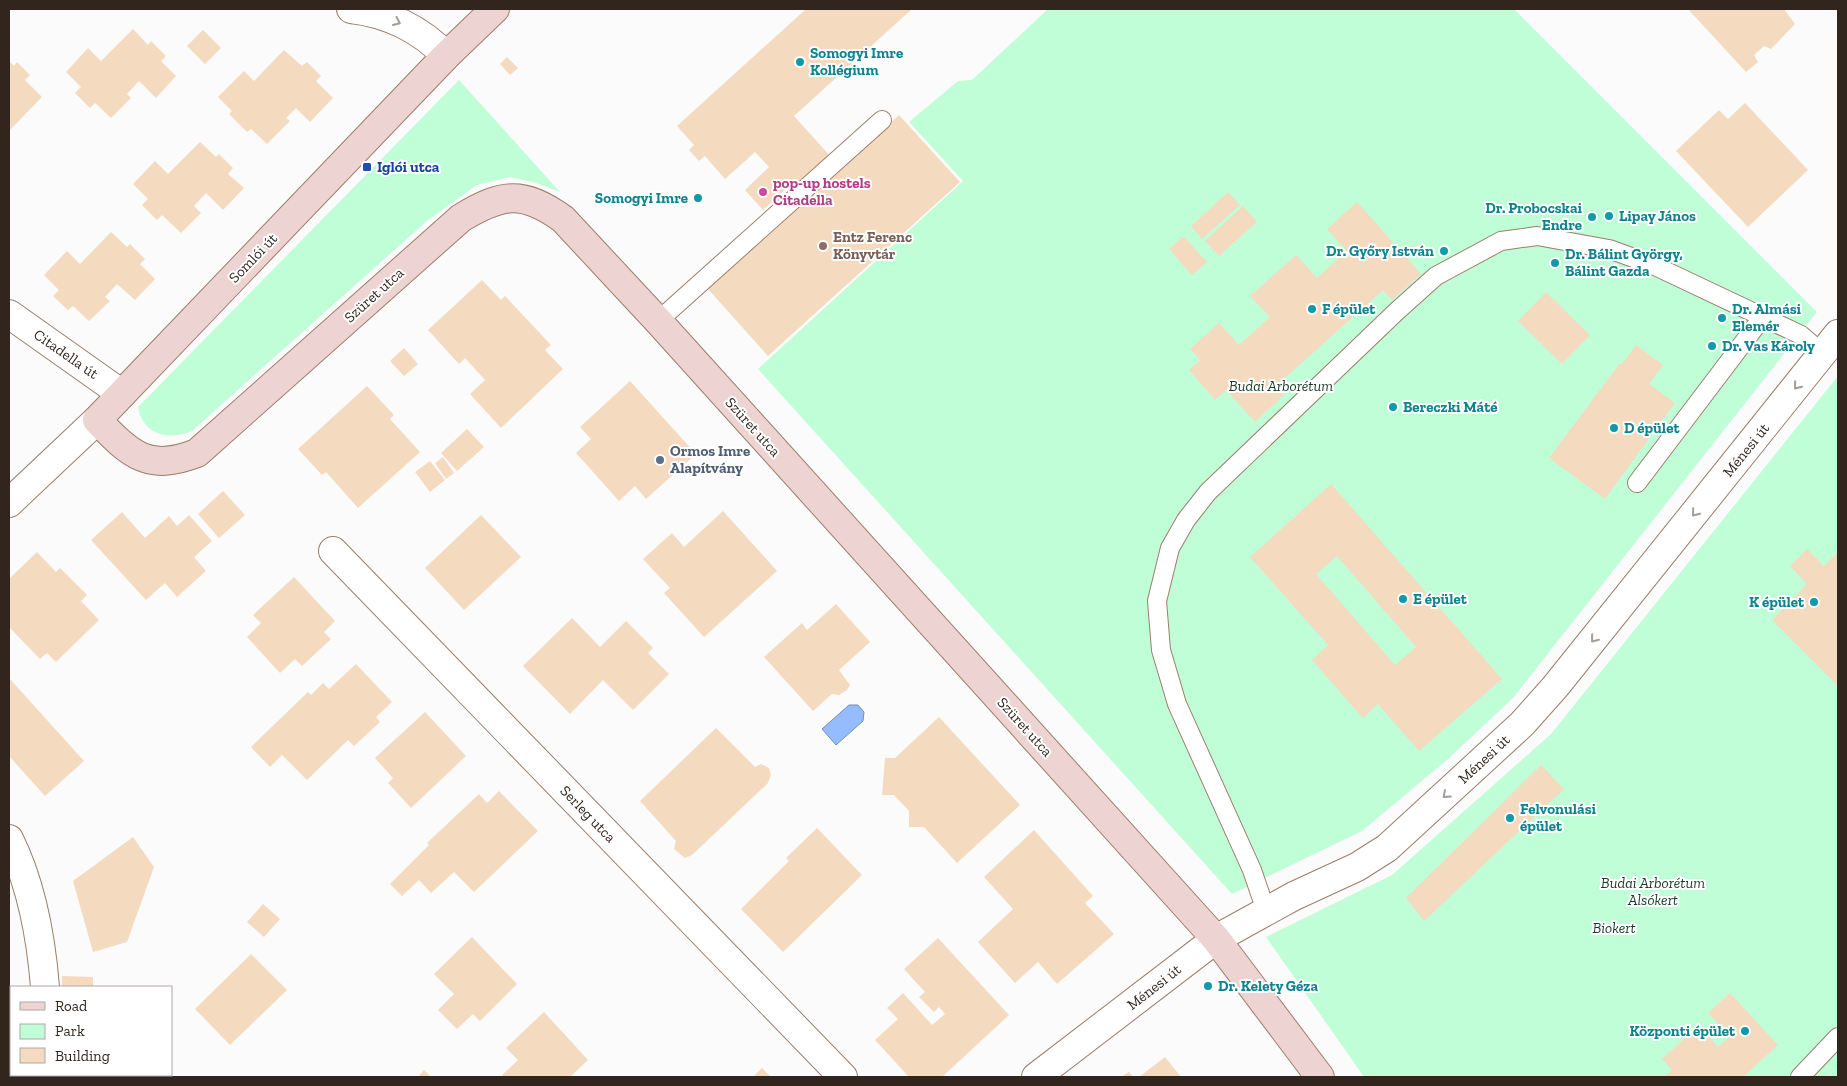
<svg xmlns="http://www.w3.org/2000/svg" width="1847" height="1086" font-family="'Zilla Slab',serif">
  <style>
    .green { fill: #c0fed7 }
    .water { fill: #95bcfe; stroke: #778fba }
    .building { fill: #f4dabf; fill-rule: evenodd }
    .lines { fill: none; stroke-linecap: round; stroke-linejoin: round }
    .lane-casing { stroke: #9b7e6a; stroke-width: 20 }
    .street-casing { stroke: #9b7e6a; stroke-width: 30 }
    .secondary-casing { stroke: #9b7e6a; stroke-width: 30 }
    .lane { stroke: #fff; stroke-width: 18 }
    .street { stroke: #fff; stroke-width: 28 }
    .secondary { stroke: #edd3d1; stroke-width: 28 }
    .oneway { stroke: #a29d99 }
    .culture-dot { fill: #0f9aa8; stroke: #fff; stroke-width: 2 }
    .transit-dot { fill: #1a4fb4; stroke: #fff; stroke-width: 2 }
    .hotel-dot { fill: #d1479c; stroke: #fff; stroke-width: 2 }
    .education-dot { fill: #8d6e63; stroke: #fff; stroke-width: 2 }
    .service-dot { fill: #5c6f8a; stroke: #fff; stroke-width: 2 }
    .labels { text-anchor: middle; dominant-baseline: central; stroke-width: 4; stroke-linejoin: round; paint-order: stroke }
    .culture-label { font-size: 15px; font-weight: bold; fill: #0d838f; stroke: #fff; text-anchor: start }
    .transit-label { font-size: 15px; font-weight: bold; fill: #164399; stroke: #fff; text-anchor: start }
    .hotel-label { font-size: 15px; font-weight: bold; fill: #b23c85; stroke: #fff; text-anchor: start }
    .education-label { font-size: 15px; font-weight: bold; fill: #785e54; stroke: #fff; text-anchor: start }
    .street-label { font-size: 15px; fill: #31251d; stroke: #fff }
    .park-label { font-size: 15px; font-style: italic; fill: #173a26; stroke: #fff }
    .service-label { font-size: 15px; font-weight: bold; fill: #4e5e75; stroke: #fff; text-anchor: start }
  </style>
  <rect width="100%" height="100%" fill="#fbfbfb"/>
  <path class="green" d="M1048 9H1514L1817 312 1513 698 1448 759 1362 831 1232 894 758 369 963 181 909 122 958 81 972 80Z
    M459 80 560 192 536 183 510 177 477 185 428 220 192 431C168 441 143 435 138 407Z
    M1838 376V1077H1364L1266 937 1392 875 1551 734Z"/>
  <path class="water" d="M849 705H858L864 712 863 721 836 745 822 729Z"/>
  <path class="building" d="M806 9H912L794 116 841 168 899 115 960 182 768 356 708 289 804 203 789 186 763 210 745 190 769 167 755 152 725 179 705 156 699 161 689 150 694 145 677 126Z
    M1688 9H1784L1795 24 1771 49 1764 46 1754 55 1758 62 1746 72Z
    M133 29 148 45 151 41 166 56 161 61 176 76 156 98 139 81 127 94 131 98 111 118 95 103 90 108 75 93 81 87 66 72 88 48 101 61Z
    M203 30 221 48 205 64 187 46Z
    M284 50 302 66 307 62 321 76 316 81 333 98 310 122 296 108 286 118 290 121 267 144 251 129 247 132 229 114 232 111 218 97 244 71 254 81Z
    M507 57 518 68 510 75 500 64Z
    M9 61 14 66 17 62 30 75 25 80 42 97 9 131Z
    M1745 103 1808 170 1748 227 1676 151 1719 110 1728 119Z
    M200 142 216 157 219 154 233 168 228 174 244 188 223 210 206 193 194 206 201 213 181 233 162 215 157 220 142 205 148 199 133 184 155 161 168 174Z
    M1228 192 1240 205 1202 239 1191 226Z
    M1357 202 1421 274 1392 300 1383 290 1276 386 1284 395 1255 422 1226 390 1215 400 1189 370 1200 360 1190 349 1219 323 1239 345 1270 317 1250 296 1296 255 1317 278 1347 251 1327 229Z
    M1243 206 1257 222 1219 256 1205 241Z
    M111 232 127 247 130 244 145 259 140 264 155 279 135 300 117 284 105 297 110 301 89 321 73 306 68 310 53 296 59 290 44 275 67 251 80 264Z
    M1183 236 1207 262 1192 275 1169 249Z
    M482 280 501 300 505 296 551 345 545 350 563 369 501 428 470 394 485 380 465 358 459 364 428 330Z
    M1546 292 1590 335 1562 364 1518 321Z
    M1636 345 1663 365 1649 384 1675 403 1605 499 1549 458 1620 363 1622 364Z
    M404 348 418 364 404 376 390 361Z
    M630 381 696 454 646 499 635 486 619 501 576 453 591 439 580 427Z
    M367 386 394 415 390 419 420 452 358 508 326 472 322 475 298 449Z
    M467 429 484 447 457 471 441 453Z
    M443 457 454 473 446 479 435 463Z
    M430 461 445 480 430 492 415 472Z
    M1331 484 1502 679 1419 751 1378 704 1363 718 1312 660 1328 645 1250 557ZM1337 556 1416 647 1395 665 1316 574Z
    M223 491 245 515 219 538 198 514Z
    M723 511 777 571 704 637 664 593 670 588 643 559 672 533 684 547Z
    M122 512 145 538 169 516 177 526 189 515 212 541 194 557 206 571 177 597 165 583 146 600 91 540Z
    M481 515 521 557 464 610 425 568Z
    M1807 549 1824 566 1838 552V686L1772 620 1807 584 1790 566Z
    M37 552 56 572 60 568 87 595 81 601 99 620 56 662 47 653 40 659 9 627V579Z
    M294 577 335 621 324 632 331 639 302 666 295 659 280 673 247 637 261 623 253 615Z
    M836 604 870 642 839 670 850 685 847 690 839 695 832 694 813 711 764 657 802 623 807 630Z
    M572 618 600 647 626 621 653 648 648 653 669 674 633 710 603 680 570 714 523 666Z
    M356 664 392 702 376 717 380 722 354 746 348 740 307 780 282 755 270 767 251 747 308 692 311 695 323 683 329 689Z
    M9 678 84 761 45 796 9 756Z
    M425 712 466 756 411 808 388 783 393 778 375 758Z
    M939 717 1020 805 957 863 924 827H909V811L894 795H882L885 758H895Z
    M716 728 755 767 761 764 769 768 771 775 768 783 692 855 685 858 674 849 676 841 640 801Z
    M1541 765 1564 789 1424 921 1406 898Z
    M499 791 538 831 474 892 454 872 431 893 419 880 402 896 390 884 429 845 427 843 479 794 487 803Z
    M817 828 862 875 783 952 741 909 789 861 786 858Z
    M1034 830 1093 896 1085 903 1114 934 1057 984 1038 962 1015 983 978 942 1013 909 984 877Z
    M133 837 154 867 127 942 93 952 73 881Z
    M263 904 280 919 264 937 247 922Z
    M472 937 517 984 480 1021 473 1014 457 1029 438 1010 454 994 434 974Z
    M938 938 1009 1015 942 1077H909L875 1040 898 1019 887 1008 903 993 932 1025 945 1014 939 1007 934 1012 919 997 925 992 904 969Z
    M251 954 287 990 230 1045 195 1009Z
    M62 976 93 977V987H62Z
    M1730 993 1778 1045 1743 1077H1664L1672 1070 1662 1059 1699 1025 1718 1047 1730 1036 1708 1013Z
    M544 1012 588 1060 570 1077H504L502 1075 518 1060 506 1048Z
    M1165 1057 1181 1077H1139Z
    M762 1068 771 1077H753Z
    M424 1070 431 1077H418Z
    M1129 1072 1133 1077H1121Z"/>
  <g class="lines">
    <defs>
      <path id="lane" d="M658 321 882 120
        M1637 483 1762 318
        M1266 911 1252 870 1177 704 1161 650 1157 601 1170 548 1186 520 1208 492 1397 311 1436 276 1501 241 1537 236 1609 249 1653 265 1801 335 1822 353
        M1800 1077 1838 1037"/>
      <path id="street" d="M351 9C387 13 421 29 446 56
        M9 314 122 394
        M9 503 97 420
        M333 551 843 1077
        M9 839C32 885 41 937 45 987
        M37 1077 38 1075
        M1036 1077 1216 939 1294 896 1357 867 1387 848 1522 724 1555 687 1838 334"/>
      <path id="secondary" d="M495 9 446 56 97 420C131 455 148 472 197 453L461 218C502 193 523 190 563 219L658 321 1216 939 1320 1077"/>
    </defs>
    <use href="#lane" class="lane-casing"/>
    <use href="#street" class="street-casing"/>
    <use href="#secondary" class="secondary-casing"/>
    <use href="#lane" class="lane"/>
    <use href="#street" class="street"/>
    <use href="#secondary" class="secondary"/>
  </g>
  <defs><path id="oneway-chevron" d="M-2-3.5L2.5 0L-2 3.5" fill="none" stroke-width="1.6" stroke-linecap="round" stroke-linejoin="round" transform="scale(1.25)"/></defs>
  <g class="oneway">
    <use href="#oneway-chevron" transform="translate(397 22) rotate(24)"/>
    <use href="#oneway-chevron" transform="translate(1797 386) rotate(128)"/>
    <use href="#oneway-chevron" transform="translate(1695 513) rotate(129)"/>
    <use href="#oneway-chevron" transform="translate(1594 639) rotate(129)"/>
    <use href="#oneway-chevron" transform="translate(1446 795) rotate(138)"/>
  </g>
  <g class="culture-dot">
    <circle cx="800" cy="62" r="5"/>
    <circle cx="698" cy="198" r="5"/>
    <circle cx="1609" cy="216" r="5"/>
    <circle cx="1592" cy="217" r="5"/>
    <circle cx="1444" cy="251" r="5"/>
    <circle cx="1555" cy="263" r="5"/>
    <circle cx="1312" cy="309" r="5"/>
    <circle cx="1722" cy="318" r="5"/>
    <circle cx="1712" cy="346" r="5"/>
    <circle cx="1393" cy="407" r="5"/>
    <circle cx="1614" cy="428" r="5"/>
    <circle cx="1403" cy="599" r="5"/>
    <circle cx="1814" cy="602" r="5"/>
    <circle cx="1510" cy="818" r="5"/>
    <circle cx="1208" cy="986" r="5"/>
    <circle cx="1745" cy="1031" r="5"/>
  </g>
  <rect class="transit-dot" x="362" y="162" width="10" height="10" rx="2.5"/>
  <circle class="hotel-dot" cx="763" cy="192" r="5"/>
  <circle class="education-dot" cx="823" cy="246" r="5"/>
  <circle class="service-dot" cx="660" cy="460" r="5"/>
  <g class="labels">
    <g class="culture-label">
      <text x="810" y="53">Somogyi Imre<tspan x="810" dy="17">Kollégium</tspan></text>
      <text x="688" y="198" text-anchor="end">Somogyi Imre</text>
      <text x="1582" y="208" text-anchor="end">Dr. Probocskai<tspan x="1582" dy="17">Endre</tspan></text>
      <text x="1619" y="216">Lipay János</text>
      <text x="1434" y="251" text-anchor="end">Dr. Győry István</text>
      <text x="1565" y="254">Dr. Bálint György,<tspan x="1565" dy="17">Bálint Gazda</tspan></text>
      <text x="1322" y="309">F épület</text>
      <text x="1732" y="309">Dr. Almási<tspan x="1732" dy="17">Elemér</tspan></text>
      <text x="1722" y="346">Dr. Vas Károly</text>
      <text x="1403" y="407">Bereczki Máté</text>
      <text x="1624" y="428">D épület</text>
      <text x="1413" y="599">E épület</text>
      <text x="1804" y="602" text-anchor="end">K épület</text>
      <text x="1520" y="809">Felvonulási<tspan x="1520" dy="17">épület</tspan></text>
      <text x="1218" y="986">Dr. Kelety Géza</text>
      <text x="1735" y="1031" text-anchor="end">Központi épület</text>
    </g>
    <g class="transit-label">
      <text x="377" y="167">Iglói utca</text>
    </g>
    <g class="hotel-label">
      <text x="773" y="183">pop-up hostels<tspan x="773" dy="17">Citadella</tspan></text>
    </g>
    <g class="education-label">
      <text x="833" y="237">Entz Ferenc<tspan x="833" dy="17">Könyvtár</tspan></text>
    </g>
    <g class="street-label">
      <text transform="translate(253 258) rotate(-46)">Somlói út</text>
      <text transform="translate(374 295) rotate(-42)">Szüret utca</text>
      <text transform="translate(66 354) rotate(35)">Citadella út</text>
      <text transform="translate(753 427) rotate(48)">Szüret utca</text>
      <text transform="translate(1746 450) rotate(-51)">Ménesi út</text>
      <text transform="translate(1025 727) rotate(48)">Szüret utca</text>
      <text transform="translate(1484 759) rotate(-43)">Ménesi út</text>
      <text transform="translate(588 814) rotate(46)">Serleg utca</text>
      <text transform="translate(1154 987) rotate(-38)">Ménesi út</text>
    </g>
    <g class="park-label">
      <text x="1281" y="386">Budai Arborétum</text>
      <text x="1653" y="883">Budai Arborétum<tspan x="1653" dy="17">Alsókert</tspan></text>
      <text x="1614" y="928">Biokert</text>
    </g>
    <g class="service-label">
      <text x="670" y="451">Ormos Imre<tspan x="670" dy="17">Alapítvány</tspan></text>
    </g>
  </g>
  <rect width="1847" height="1086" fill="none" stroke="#31251d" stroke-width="20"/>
  <rect x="10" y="986" width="162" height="90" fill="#ffffff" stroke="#ada8a5"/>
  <rect x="20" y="1002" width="25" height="8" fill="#edd3d1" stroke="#ada8a5"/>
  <text x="55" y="1011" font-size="15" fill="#31251d">Road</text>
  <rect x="20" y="1024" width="25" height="15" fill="#c0fed7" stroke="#ada8a5"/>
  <text x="55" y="1036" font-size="15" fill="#31251d">Park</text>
  <rect x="20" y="1048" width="25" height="15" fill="#f4dabf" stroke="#ada8a5"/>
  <text x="55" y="1061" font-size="15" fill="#31251d">Building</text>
</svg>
